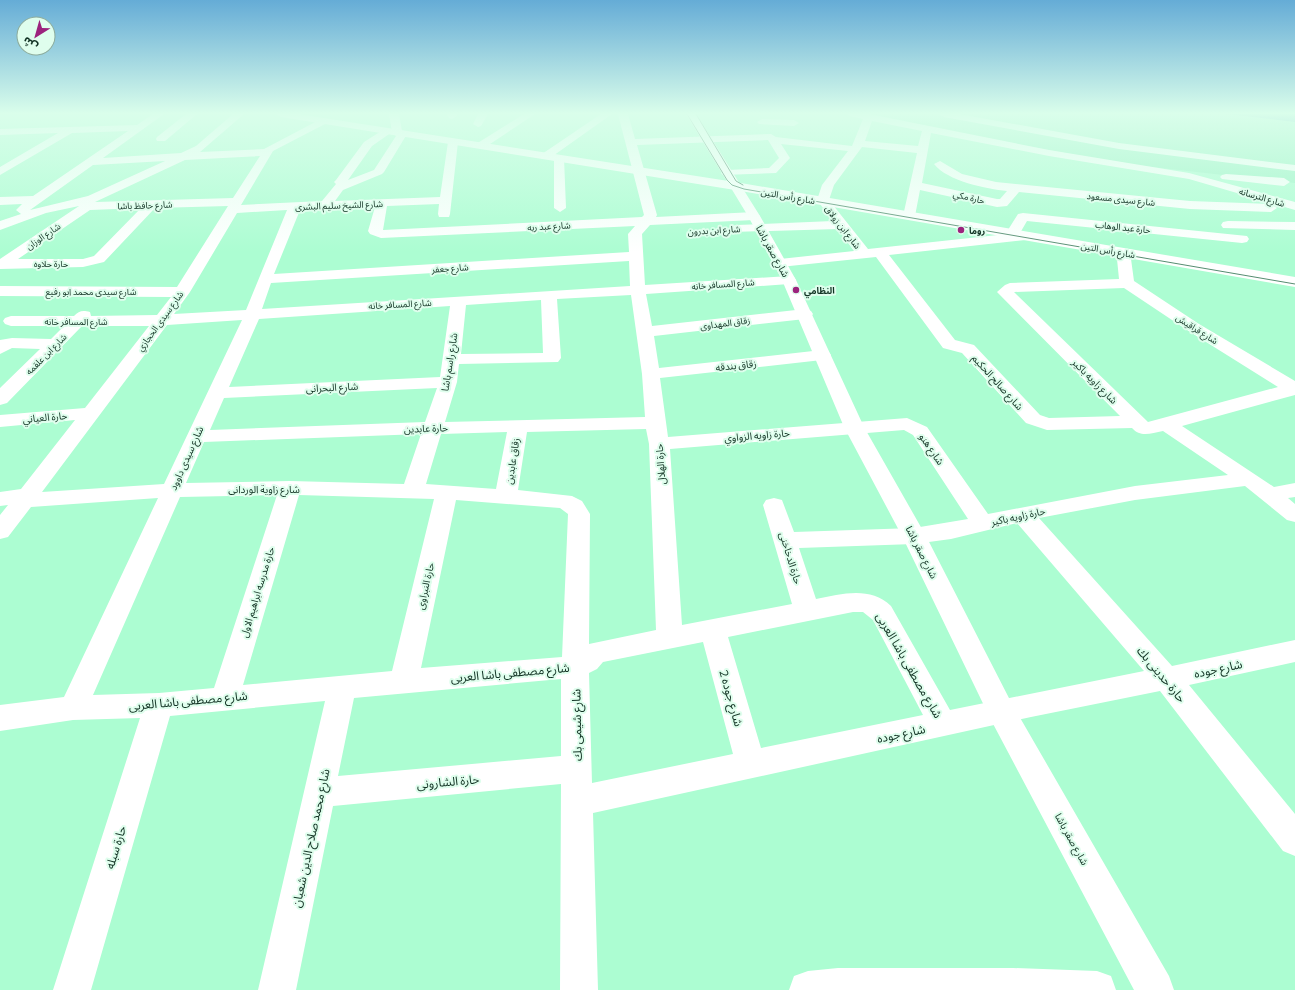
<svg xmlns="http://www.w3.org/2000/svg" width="1295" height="990" font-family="Commissioner,'Noto Sans Arabic',sans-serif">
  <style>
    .built { fill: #9af3c5 }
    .water { fill: #419fba }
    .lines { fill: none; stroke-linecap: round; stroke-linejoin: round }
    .minor { fill: #fff; fill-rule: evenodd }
    .tertiary { fill: #fff; fill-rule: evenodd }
    .secondary { fill: #fff; fill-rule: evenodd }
    .tram { stroke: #568d71; stroke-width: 1 }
    .poi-dot { fill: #9c237d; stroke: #dffeed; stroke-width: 1.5 }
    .labels { text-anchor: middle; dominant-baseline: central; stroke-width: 4; stroke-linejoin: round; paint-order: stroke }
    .far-street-label { font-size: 9px; fill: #113223; stroke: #dffeed }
    .far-poi-label { font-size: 9px; font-weight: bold; fill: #113223; stroke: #dffeed; text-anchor: start }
    .street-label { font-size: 10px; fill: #113223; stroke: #dffeed }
    .near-street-label { font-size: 12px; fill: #113223; stroke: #dffeed }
  </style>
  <rect width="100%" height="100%" fill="#acfdd2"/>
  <path class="built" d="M859 114H1227L1295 122V183L1117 163Z"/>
  <path class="water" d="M1227 114H1295V122Z"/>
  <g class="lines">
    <path class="minor" d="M153 114H164L103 158 181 153 196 146 233 114H244L200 152 264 149 319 120H325L327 122 325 124 273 151 241 205 322 201 336 184 334 182 336 180 364 142 383 130 387 129 392 132 389 114H399L402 131 407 134 384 172 382 174 343 190 335 201 440 197 448 142 453 139 457 140 458 142 450 214 449 217H439L438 214 439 204 387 206 383 230 642 217 644 215 618 114H628L635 139 771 134 776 137 852 146 863 119 850 116 848 114H869L1049 150 1189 173 1295 202V210L1189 179 1049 156 931 133 922 183 997 199H1000L1007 191C987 189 947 181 934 164L940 161 962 174 996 182 1190 201 1271 204 1277 208 1271 212 1190 209 1019 192 1007 206 997 207 920 190 915 216 909 220 903 216 917 153 862 147 834 185 829 200 868 249 1007 234 1006 233 1018 214 1023 213 1247 236 1249 239 1247 242 1242 243 1027 221 1020 233H1035L1037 236 1035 239 889 255 955 340 974 345 1040 415 1049 418 1120 416 997 292 1005 285 1010 283 1119 279 1117 259C1122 252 1125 248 1134 250L1136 253 1131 259 1134 281 1199 324 1295 381V395L1182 426 1274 487 1295 483V497L1288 498 1295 504V522L1287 520 1245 486 1135 500 1039 518 1172 666 1295 640V662L1189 685 1295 814V856L1283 851 1160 691 1031 717 593 813 598 990H560L561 784 333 806 296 990H258L325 701 170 716 91 990H53L140 718 73 720 0 731V705L64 697 158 498 31 507 8 537 0 539V515L8 505 0 506V492L21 489 75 420 0 427V415L85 408 149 326H82L7 403 0 405V388L40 349 12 348 0 354V340L12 338 51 339 64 326H11L5 324 3 321 5 318 11 316H74C79 311 82 310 90 312L91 316 157 315 171 297 0 296V286L177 287 228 206 155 208 104 262 83 267 0 269V259L79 206 46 213 0 230V221L21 214 16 210 22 204 0 205V197L33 196 128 131 72 133 0 175V167L58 133 0 135V129L137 125ZM872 121 922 131 918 146 865 141ZM392 132 396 136 374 170 348 180 372 146ZM768 140 779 158 769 168 727 170 721 173 723 175 776 173 790 158 781 144 848 151 822 185 817 200 833 221 737 225 732 226 730 229 732 232 838 229 854 251 780 259 775 260 773 263 775 266 780 267 876 257 943 348 962 353 1026 423 1047 430 1132 428C1141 438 1151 433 1163 431L1228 475 1135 486 988 514 927 427 907 418 668 437 660 378 822 360 828 359 831 355 828 351 822 350 659 368 654 336 805 319 811 317 813 314 811 311 805 309 652 326 646 294 789 284 794 283 796 280 794 277 789 276 645 285 642 234 650 225 754 220 760 216 754 212 656 217 657 215 637 145ZM260 156 233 198 95 202 185 160ZM165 161 88 196 30 210 93 165ZM375 207 368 231 370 234 381 238 635 226 628 234 629 252 274 274 300 210ZM141 208 94 256 83 259H18L90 210ZM287 210 246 310 174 314 190 292 237 213ZM629 261 630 286 262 309 271 283ZM1124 288 1187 330 1278 387 1148 422 1014 292ZM631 295 642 374 645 417 445 422 457 382 459 364 558 362 561 358 557 299ZM541 300 543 353 461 354 466 305ZM450 306 440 377 229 387 259 319ZM242 320 164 484 42 492 167 325ZM437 388 425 422 210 430 224 398ZM646 429 649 444 656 630 589 644 590 514 582 501 572 496 518 490 527 432ZM904 430 913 435 968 519 914 528 794 532 782 500 774 498 766 500 763 505 792 604 682 625 670 449ZM507 432 496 489 426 484 441 434ZM421 434 404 484 290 481 186 483 204 442ZM277 495 214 688 159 693 93 695 180 497ZM299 495 434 499 392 671 243 685ZM456 500 560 508 568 514 562 657 421 668ZM1017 523 1144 671 950 710 891 606C870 586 842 594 816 599L799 548 914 544 951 539ZM853 612H863L873 620 923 715 761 748 728 637ZM703 642 733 754 592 783 589 673 597 669 603 662ZM561 679V756L338 776 354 698Z
      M186 114H197L165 141H157L156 139 157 137Z
      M447 114H457V116L452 119 449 118Z
      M478 114H488L481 126 478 127 473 124Z
      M524 114H535L484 148H476L475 146 476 144Z
      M601 114H612L550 158H542L541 156 542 154Z
      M939 114H959L1119 143 1295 165V171L1119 149 944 117Z
      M762 119 794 120 799 123 794 126 759 124 757 122Z
      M559 155 564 158 566 208 560 212 554 208V158Z
      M1226 174 1284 178 1290 182 1284 186 1222 179 1220 177 1222 175Z
      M1228 221 1295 222V230L1223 228 1221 225 1223 222Z"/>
    <path class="tertiary" d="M276 114H298L735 182 1295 277V287L735 190 281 117Z"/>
    <path class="secondary" d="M686 114H696L760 216 796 280 864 427 926 536 1011 702 1169 976 1174 990H1134L991 720 902 536 844 427 782 280 748 216Z
      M838 968H1013L1097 971 1111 976 1116 990H789L794 976 808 971Z"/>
    <path class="tram" d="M687 114 727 180 732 185 744 189 1295 284
      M696 114 736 181 743 185"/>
  </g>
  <linearGradient id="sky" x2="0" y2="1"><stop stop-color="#65acd6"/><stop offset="0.45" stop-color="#dafeeb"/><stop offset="1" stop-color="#dafeeb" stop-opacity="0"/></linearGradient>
  <rect width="1295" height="252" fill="url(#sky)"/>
  <g class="poi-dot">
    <circle cx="961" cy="230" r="4"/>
    <circle cx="796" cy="290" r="4"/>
  </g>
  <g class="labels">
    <g class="far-street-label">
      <text transform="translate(788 196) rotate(10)">شارع رأس التين</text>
      <text transform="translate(969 197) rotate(13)">حارة مكي</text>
      <text transform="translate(1262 197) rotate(16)">شارع الترسانه</text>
      <text transform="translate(1121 199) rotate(6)">شارع سيدى مسعود</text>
      <text transform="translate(145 205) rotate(-2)">شارع حافظ باشا</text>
      <text transform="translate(339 205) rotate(-2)">شارع الشيخ سليم البشرى</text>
      <text transform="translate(549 226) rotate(-3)">شارع عبد ربه</text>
      <text transform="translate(843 227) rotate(52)">شارع ابن زولاق</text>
      <text transform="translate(1123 227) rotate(6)">حارة عبد الوهاب</text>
      <text transform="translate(714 230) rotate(-3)">شارع ابن بدرون</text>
      <text transform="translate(43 236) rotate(-34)">شارع الوزان</text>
      <text transform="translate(1108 250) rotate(10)">شارع رأس التين</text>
      <text x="51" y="263">حارة حلاوه</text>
      <text transform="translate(450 268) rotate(-4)">شارع جعفر</text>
      <text transform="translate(723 284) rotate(-4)">شارع المسافر خانه</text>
      <text x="91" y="291">شارع سيدى محمد ابو رفيع</text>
      <text transform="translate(400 304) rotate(-3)">شارع المسافر خانه</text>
      <text x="76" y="321">شارع المسافر خانه</text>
      <text transform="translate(160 321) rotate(-54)">شارع سيدى الحجازي</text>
      <text transform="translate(725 323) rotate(-7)">زقاق المهداوى</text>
      <text transform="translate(1197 329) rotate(32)">شارع قراقيش</text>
      <text transform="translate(46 354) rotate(-45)">شارع ابن علقمه</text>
    </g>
    <g class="far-poi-label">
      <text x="969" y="230">روما</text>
      <text x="804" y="290">النظامي</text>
    </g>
    <g class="street-label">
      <text transform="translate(773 251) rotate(61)">شارع صقر باشا</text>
      <text transform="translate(449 362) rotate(-81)">شارع راسم باشا</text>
      <text transform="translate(736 365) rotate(-6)">زقاق بندقه</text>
      <text transform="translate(1095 381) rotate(45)">شارع زاويه باكير</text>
      <text transform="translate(998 382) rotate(48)">شارع صالح الحكيم</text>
      <text transform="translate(332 387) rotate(-3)">شارع البحرانى</text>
      <text transform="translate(45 417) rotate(-5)">حارة العياني</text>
      <text transform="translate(426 428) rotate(-2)">حارة عابدين</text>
      <text transform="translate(757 435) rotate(-5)">حارة زاويه الزواوي</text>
      <text transform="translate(932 449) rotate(56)">شارع هنو</text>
      <text transform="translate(186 458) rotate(-66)">شارع سيدى داوود</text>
      <text transform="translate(512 461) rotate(-81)">زقاق عابدين</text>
      <text transform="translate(660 464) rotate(-94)">حارة الهلال</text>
      <text x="264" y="489">شارع زاوية الوردانى</text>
      <text transform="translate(1018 516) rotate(-12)">حارة زاويه باكير</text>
      <text transform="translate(922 552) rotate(63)">شارع صقر باشا</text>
      <text transform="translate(791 558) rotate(73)">حارة الدخاخنى</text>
      <text transform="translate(425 586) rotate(-77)">حارة النبراوى</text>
      <text transform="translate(257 592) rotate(-73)">حارة مدرسه ابراهيم الاول</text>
      <text transform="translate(1072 839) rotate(61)">شارع صقر باشا</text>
    </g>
    <g class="near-street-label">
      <text transform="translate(910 665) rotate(60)">شارع مصطفى باشا العربى</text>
      <text transform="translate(1218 668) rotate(-12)">شارع جوده</text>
      <text transform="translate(510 672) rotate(-5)">شارع مصطفى باشا العربى</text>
      <text transform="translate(1162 674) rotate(50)">حارة حدينى بك</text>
      <text transform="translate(732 698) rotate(74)">شارع جوده 2</text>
      <text transform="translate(188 700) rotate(-5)">شارع مصطفى باشا العربى</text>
      <text transform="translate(576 725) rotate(-91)">شارع شيمى بك</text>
      <text transform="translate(901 733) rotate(-12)">شارع جوده</text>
      <text transform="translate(448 781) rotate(-5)">حارة الشارونى</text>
      <text transform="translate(310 838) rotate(-78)">شارع محمد صلاح الدين شعبان</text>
      <text transform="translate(115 847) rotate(-73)">حارة سبله</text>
    </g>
  </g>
  <g transform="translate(36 36) rotate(217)"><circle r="19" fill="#dffeed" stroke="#8dac9c"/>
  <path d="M0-3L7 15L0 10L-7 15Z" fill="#9c237d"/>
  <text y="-6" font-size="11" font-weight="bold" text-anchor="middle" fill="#113223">ش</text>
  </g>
</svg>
